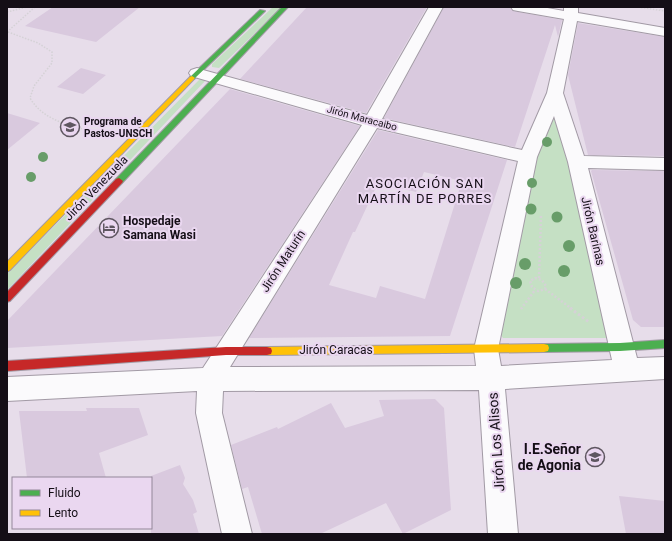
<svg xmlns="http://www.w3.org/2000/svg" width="672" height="541" font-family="Roboto,sans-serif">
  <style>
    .green { fill: #c5e0c4 }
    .building { fill: #d9c9de; fill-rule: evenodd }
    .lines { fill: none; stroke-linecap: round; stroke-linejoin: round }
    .street-casing { stroke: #a29aa5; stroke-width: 2 }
    .fast-casing { stroke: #a29aa5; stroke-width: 2 }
    .slow-casing { stroke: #a29aa5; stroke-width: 2 }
    .jam-casing { stroke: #a29aa5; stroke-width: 2 }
    .path-far2 { stroke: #d5d2d6; stroke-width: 1.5; stroke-dasharray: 1.5 1.5; stroke-linecap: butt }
    .path-far1 { stroke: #d5d2d6; stroke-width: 2.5; stroke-dasharray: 2 2; stroke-linecap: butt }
    .path { stroke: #d5d2d6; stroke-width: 3; stroke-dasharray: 2.5 2.5; stroke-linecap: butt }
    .street { fill: #fbfafc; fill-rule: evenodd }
    .fast { fill: #4caf50; fill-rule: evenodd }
    .slow { fill: #ffc107; fill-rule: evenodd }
    .jam { fill: #c62828; fill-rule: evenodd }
    .tree { fill: #689d69 }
    .labels { text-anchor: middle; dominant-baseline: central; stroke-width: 4; stroke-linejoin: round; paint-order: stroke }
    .far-street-label { font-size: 10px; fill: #140e16; stroke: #ead7f0 }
    .far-poi-label { font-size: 10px; font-weight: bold; fill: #140e16; stroke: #ead7f0; text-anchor: start }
    .street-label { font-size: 12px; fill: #140e16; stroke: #ead7f0 }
    .poi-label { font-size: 12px; font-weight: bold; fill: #140e16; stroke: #ead7f0; text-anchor: start }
    .neighbourhood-label { font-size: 13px; letter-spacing: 1px; fill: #140e16; stroke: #ead7f0 }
    .near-street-label { font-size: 14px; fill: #140e16; stroke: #ead7f0 }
    .near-poi-label { font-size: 14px; font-weight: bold; fill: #140e16; stroke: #ead7f0; text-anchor: end }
  </style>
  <rect width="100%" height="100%" fill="#e7ddea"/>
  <path class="green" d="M273 7H282L219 68 212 67V64Z
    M202 79 206 80 7 290V274L199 80Z
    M557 114 610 338H503L499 333 536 153 547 118Z"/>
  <path class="building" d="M53 7H140L96 42 25 26Z
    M307 7H427L366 113 240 79Z
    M444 7H504L510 8 513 11 562 20 558 37 555 25 515 147 384 118Z
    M578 23 665 37V156L588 155 568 75Z
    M81 68 106 75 83 94 57 87Z
    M230 89 360 126 222 336 7 348V321Z
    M7 113 40 123 7 150Z
    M378 130 507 160 450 336 249 338ZM424 172 462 181 425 299 380 286 376 298 329 285 353 232H355L378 183 416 192Z
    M592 170 665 171V327H641L633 320 591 171Z
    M435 399 444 408 451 510 403 534 386 503 320 534H262L248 487 242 489 231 445 277 427 278 429 331 403 345 428 384 416 379 400Z
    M86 408H139L148 435 99 453 106 478H27L19 411H87Z
    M180 465 185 478 183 484 193 500 197 512 193 514 199 534H151V476Z
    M619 496 665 501V534H626Z"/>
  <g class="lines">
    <defs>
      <path id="street" d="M429 7H443L382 119 522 150 547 93 564 19 518 11 513 10 511 7H542L564 11V7H578V13L665 28V36L577 21 563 93 584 156 665 158V170L588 168 637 358 665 357V379L505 389 518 534H488L479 390 223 391 222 413 252 534H222L196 413 197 391 7 401V377L203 368 362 125 191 76 189 73 191 70 197 68 203 70 367 115ZM554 116 568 162 612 360 501 366 498 349 537 157ZM377 128 518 161 474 349 476 366 230 367Z"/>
      <path id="fast" d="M282 7H288L122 183H116L115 181 116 179Z
        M260 10 265 11 194 79H190V77Z
        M665 340V348L620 351 544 352 540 351 539 348 540 345 544 344 620 343Z"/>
      <path id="slow" d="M192 76 195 78 194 79 10 270 7 272V262L190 77Z
        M544 344 548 345 549 348 548 351 544 352 267 355 263 354 262 351 263 348 267 347Z"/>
      <path id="jam" d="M119 178 123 181 122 183 10 301 7 302V292L116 179Z
        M226 347H267L271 348 272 351 271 354 267 355H226L7 371V361Z"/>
    </defs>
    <use href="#street" class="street-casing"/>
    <use href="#fast" class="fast-casing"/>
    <use href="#slow" class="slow-casing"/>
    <use href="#jam" class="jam-casing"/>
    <path class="path-far2" d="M638 7 665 11
      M7 12 27 7
      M7 32 35 7
      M8 32 38 43 52 52V63L34 86 30 98C44 122 73 126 98 133"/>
    <path class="path-far1" d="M94 132 106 136
      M535 278 542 280 546 286 545 289 538 291 532 287 530 281Z
      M539 278 541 215
      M545 289 572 309
      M521 309 535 290"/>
    <path class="path" d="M570 308 589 322"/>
    <use href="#street" class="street"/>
    <use href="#fast" class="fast"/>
    <use href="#slow" class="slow"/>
    <use href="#jam" class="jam"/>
  </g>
  <g class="tree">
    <circle cx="547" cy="142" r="5"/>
    <circle cx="43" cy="157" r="5"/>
    <circle cx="31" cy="177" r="5"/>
    <circle cx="532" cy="183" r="5"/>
    <circle cx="531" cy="209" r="5.5"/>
    <circle cx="557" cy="217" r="5.5"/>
    <circle cx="569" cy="246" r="6"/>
    <circle cx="525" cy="264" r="6"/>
    <circle cx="564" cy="271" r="6"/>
    <circle cx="516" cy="283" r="6"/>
  </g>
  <defs>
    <symbol id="university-ring" viewBox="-11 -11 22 22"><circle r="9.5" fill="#ead7f0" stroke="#5e5660" stroke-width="1.5"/><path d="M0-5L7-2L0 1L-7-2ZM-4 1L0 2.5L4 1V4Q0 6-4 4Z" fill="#5e5660"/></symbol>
    <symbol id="hotel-ring" viewBox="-11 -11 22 22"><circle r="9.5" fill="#ead7f0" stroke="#5e5660" stroke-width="1.5"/><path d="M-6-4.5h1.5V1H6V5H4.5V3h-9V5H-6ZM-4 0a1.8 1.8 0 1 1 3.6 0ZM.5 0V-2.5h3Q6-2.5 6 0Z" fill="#5e5660"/></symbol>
    <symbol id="school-ring" viewBox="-11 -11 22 22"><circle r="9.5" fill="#ead7f0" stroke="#5e5660" stroke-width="1.5"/><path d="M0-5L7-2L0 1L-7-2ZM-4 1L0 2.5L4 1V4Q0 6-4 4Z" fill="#5e5660"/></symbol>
  </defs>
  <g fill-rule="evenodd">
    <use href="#university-ring" x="59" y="116" width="22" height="22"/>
    <use href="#hotel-ring" x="98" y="217" width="22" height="22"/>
    <use href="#school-ring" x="584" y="446" width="22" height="22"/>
  </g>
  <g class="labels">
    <g class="far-street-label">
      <text transform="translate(362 118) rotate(15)">Jirón Maracaibo</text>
    </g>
    <g class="far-poi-label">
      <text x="84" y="121">Programa de<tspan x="84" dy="12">Pastos-UNSCH</tspan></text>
    </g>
    <g class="street-label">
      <text transform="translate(96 188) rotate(-46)">Jirón Venezuela</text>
      <text transform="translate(593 231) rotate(77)">Jirón Barinas</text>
      <text transform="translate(283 261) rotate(-57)">Jirón Maturín</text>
      <text x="336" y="350">Jirón Caracas</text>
    </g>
    <g class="poi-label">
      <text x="123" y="221">Hospedaje<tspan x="123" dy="14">Samana Wasi</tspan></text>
    </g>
    <g class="neighbourhood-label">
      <text x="425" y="183">ASOCIACIÓN SAN<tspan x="425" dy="15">MARTÍN DE PORRES</tspan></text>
    </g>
    <g class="near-street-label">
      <text transform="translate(496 442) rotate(-94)">Jirón Los Alisos</text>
    </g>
    <g class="near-poi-label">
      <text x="581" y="449">I.E.Señor<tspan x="581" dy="16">de Agonia</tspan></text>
    </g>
  </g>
  <rect width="672" height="541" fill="none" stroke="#140e16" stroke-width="16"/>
  <rect x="12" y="477" width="140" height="52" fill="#ead7f0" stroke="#948799"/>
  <rect x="20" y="490" width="20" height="6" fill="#4caf50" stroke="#948799"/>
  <text x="48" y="497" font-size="12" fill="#140e16">Fluido</text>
  <rect x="20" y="510" width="20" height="6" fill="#ffc107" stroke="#948799"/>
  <text x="48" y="517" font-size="12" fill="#140e16">Lento</text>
</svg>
